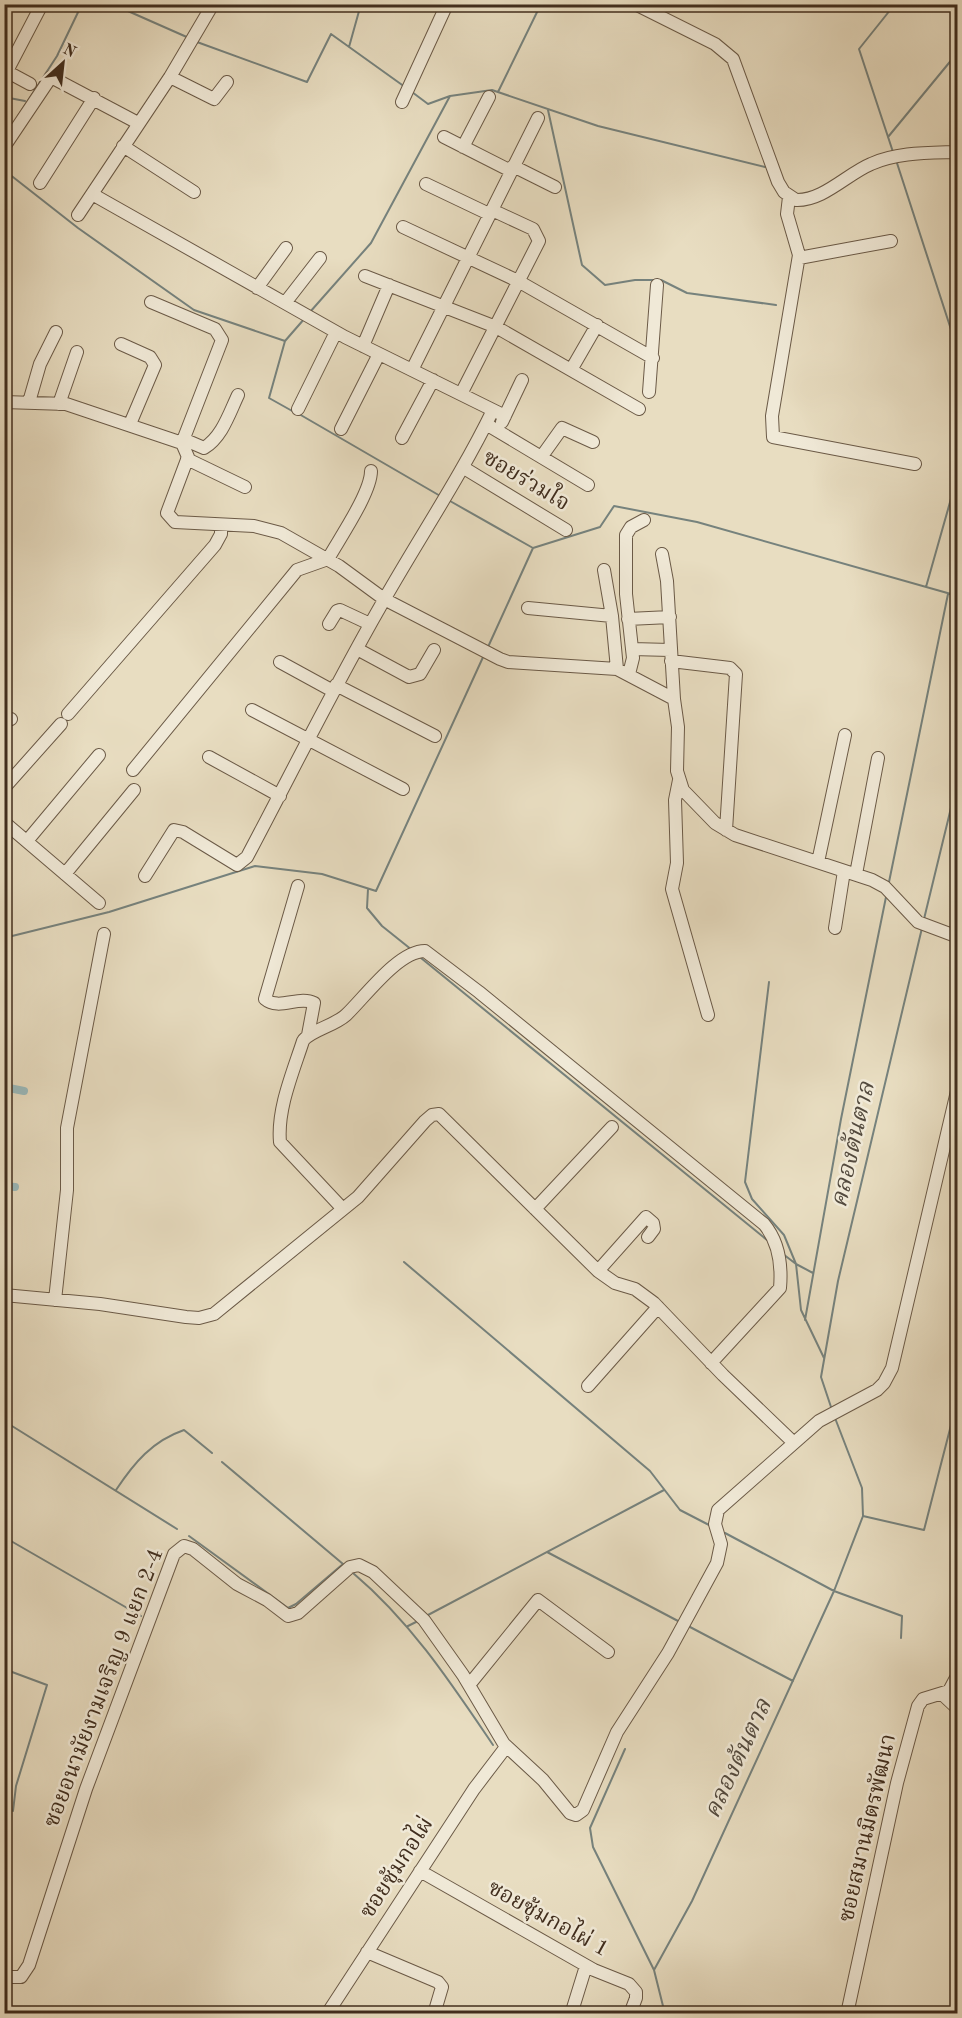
<svg xmlns="http://www.w3.org/2000/svg" width="962" height="2018" font-family="'Old Standard TT','Noto Serif Thai',serif">
  <style>
    .lines { fill: none; stroke-linecap: round; stroke-linejoin: round }
    .stream { stroke: #76827d; stroke-width: 2 }
    .canal { stroke: #9ababc; stroke-width: 8 }
    .minor-casing { stroke: #6b5a47; stroke-width: 14 }
    .minor { stroke: #f0e9d7; stroke-width: 12 }
    .labels { text-anchor: middle; dominant-baseline: central; stroke-width: 5; stroke-linejoin: round; paint-order: stroke }
    .street-label { font-size: 22px; fill: #412e1e; stroke: #f0e9d7 }
    .water-label { font-size: 24px; font-style: italic; fill: #534a3e; stroke: #f0e9d7 }
  </style>
  <rect width="100%" height="100%" fill="#e8ddc1"/>
  <filter id="stains"><feTurbulence type="fractalNoise" baseFrequency=".00333" numOctaves="4"/><feColorMatrix values="0 0 0 0 .2 0 0 0 0 .09 0 0 0 0 .02 0 0 0 .5 -.17"/></filter>
  <radialGradient id="worn" r=".72"><stop offset=".6" stop-color="#630" stop-opacity="0"/><stop offset="1" stop-color="#630" stop-opacity=".3"/></radialGradient>
  <g class="lines">
    <path class="stream" d="M112 4 189 38
      M197 42 307 82 331 34 405 87
      M349 47 361 4
      M498 92 541 4
      M450 96 492 90 598 126 765 167
      M4 97 25 101
      M548 110 582 265 605 285 635 280H661L687 293 776 305
      M18 116 57 56 82 4
      M888 137 958 52
      M893 152 859 49 895 4
      M896 160 958 351
      M4 170 78 228 194 310 285 341
      M310 312 371 243 450 96 428 104 412 92
      M294 412 269 398 285 341 305 318
      M299 414 442 497
      M450 501 533 548 600 527 614 506 697 522 958 596
      M926 587 958 474
      M488 647 533 548
      M889 882 948 594
      M368 889 367 908 382 926 412 950
      M924 919 958 779
      M4 938 109 912 255 866 322 874 376 891 484 655
      M421 958 767 1240
      M769 982 745 1182 752 1199 784 1235 796 1264 801 1310 824 1358
      M783 1254 796 1264 813 1273
      M404 1262 650 1471 680 1510 709 1525
      M805 1320 841 1119 886 897
      M832 1410 821 1377 838 1281 922 928
      M835 1418 862 1488 863 1516
      M4 1421 177 1529
      M116 1490C134 1463 152 1441 184 1430L212 1453
      M725 1533 834 1591 902 1616 901 1638
      M189 1536 288 1608 296 1604 343 1564 222 1462
      M4 1537 141 1616
      M547 1552 678 1621
      M353 1573C411 1622 451 1683 493 1745
      M428 1615 664 1490
      M408 1626 416 1622
      M690 1627 793 1681
      M4 1669 47 1685 16 1786 13 1811
      M625 1749 590 1828 593 1847 654 1970
      M665 2014 654 1970 692 1901 834 1591 863 1516 924 1530 958 1398
      M953 2014 958 1988"/>
    <path class="canal" d="M4 1087 24 1091
      M4 1186 15 1187"/>
    <defs>
      <path id="minor" d="M635 4 715 44 733 59 778 182 784 192 796 200C823 201 847 174 871 164 897 152 929 153 958 152
        M4 70 30 84
        M7 71 42 4
        M170 77 214 99 227 82
        M402 102 447 4
        M444 137 511 171
        M123 146 194 192
        M4 147 51 77 138 123
        M463 147 489 97
        M513 166 555 187
        M40 183 94 98
        M426 184 489 214
        M92 194 345 337 505 416
        M789 197 787 214 799 255 772 416 773 437 915 464
        M78 215 170 77 213 4
        M403 227 518 281 653 358
        M799 258 891 241
        M365 276 496 327 639 409
        M257 288 286 248
        M151 302 215 329 222 340 182 443
        M285 303 320 258
        M121 344 150 357 155 365 130 424
        M363 346 389 285
        M412 370 538 118
        M571 370 597 325
        M649 392 657 285
        M461 394 539 241 533 229 492 210
        M4 402 66 404 182 443 188 457 167 513 175 522 254 526 281 533 339 566 384 599 500 659 508 662 617 669 674 699 678 727 677 771 683 790 715 823 735 835 872 880 885 887 918 922 958 937
        M29 402 40 364 56 332
        M59 404 77 352
        M298 409 336 332
        M502 422 522 380
        M486 424 588 485
        M341 429 379 354
        M402 438 433 380
        M183 439 204 448C222 437 229 414 238 395
        M542 456 562 428 593 442
        M187 459 245 487
        M464 468 566 530
        M662 554 667 581 674 699
        M604 570 612 616
        M528 608 612 616 617 669
        M628 619 670 617
        M329 624 337 611 340 610 370 624
        M357 649 409 677 420 674 434 650
        M632 649 670 650
        M671 661 730 668 736 674 726 830
        M280 662 333 691
        M629 674 633 658 626 594V535L631 527 644 520
        M336 685 435 736
        M252 710 403 789
        M68 714 215 545 221 534V526
        M4 722 11 719
        M209 757 280 796
        M133 770 297 570 328 559C339 539 371 493 371 471
        M679 780 675 800 677 863 672 889 708 1015
        M4 788 61 724
        M4 822 99 903
        M27 841 99 755
        M818 862 845 735
        M65 874 134 790
        M856 874 878 758
        M145 876 174 830 183 832 237 865 247 857C291 774 333 689 380 607 417 541 460 478 493 410
        M298 886 265 999C279 1011 299 995 314 1003L308 1035
        M835 928 844 871
        M342 1208 280 1142C277 1109 293 1072 303 1041 309 1031 334 1026 346 1015 365 997 398 951 425 951L479 992 764 1224C779 1242 782 1265 780 1288L711 1363
        M535 1209 612 1127
        M598 1271 646 1217 653 1223 654 1229 648 1237
        M4 1295 100 1304 186 1317 199 1318 214 1314 358 1197 425 1121 432 1115 439 1114 598 1271 615 1283 635 1289 654 1303 723 1375 794 1443
        M55 1300 67 1190V1128L104 934
        M588 1386 658 1307
        M469 1685 538 1600 608 1652
        M942 1694 958 1709
        M420 1871 594 1970 629 1984 636 1992V1998L630 2014
        M367 1952 438 1982 442 1987 434 2014
        M4 1977H21L29 1965 86 1789 174 1554 184 1546 193 1549 237 1584 267 1600 288 1616 298 1613 350 1567 359 1565 373 1572 424 1620 463 1675 504 1744 543 1780 570 1813 576 1815 583 1810 617 1732 668 1653 717 1563 721 1544 715 1524 718 1510 819 1421 877 1390 884 1383 892 1368 958 1087
        M573 2008 586 1966
        M327 2014 474 1789 506 1747
        M847 2014 897 1783 918 1706 923 1699 949 1691 958 1674"/>
    </defs>
    <use href="#minor" class="minor-casing"/>
    <use href="#minor" class="minor"/>
  </g>
  <g class="labels">
    <g class="street-label">
      <text transform="translate(526 481) rotate(31)">ซอยร่วมใจ</text>
      <text transform="translate(104 1688) rotate(-69)">ซอยอนามัยงามเจริญ 9 แยก 2-4</text>
      <text transform="translate(868 1828) rotate(-77)">ซอยสมานมิตรพัฒนา</text>
      <text transform="translate(397 1868) rotate(-57)">ซอยซุ้มกอไผ่</text>
      <text transform="translate(548 1919) rotate(29)">ซอยซุ้มกอไผ่ 1</text>
    </g>
    <g class="water-label">
      <text transform="translate(854 1145) rotate(-77)">คลองต้นตาล</text>
      <text transform="translate(739 1759) rotate(-65)">คลองต้นตาล</text>
    </g>
  </g>
  <rect width="962" height="2018" fill="none" stroke="#e8ddc1" stroke-width="24"/>
  <rect x="6" y="6" width="950" height="2006" fill="none" stroke="#412e1e" stroke-width="3"/>
  <rect x="12" y="12" width="938" height="1994" fill="none" stroke="#412e1e" stroke-width="1.5"/>
  <g transform="translate(63 63) rotate(27)" stroke="#f0e9d7" stroke-width="4.5" paint-order="stroke">
  <path d="M0-4.5L10 22L0 15L-10 22Z" fill="#412e1e"/>
  <text y="-9" font-size="16" font-weight="bold" text-anchor="middle" fill="#412e1e">N</text>
  </g>
  <rect width="100%" height="100%" filter="url(#stains)"/>
  <rect width="100%" height="100%" fill="url(#worn)"/>
</svg>
